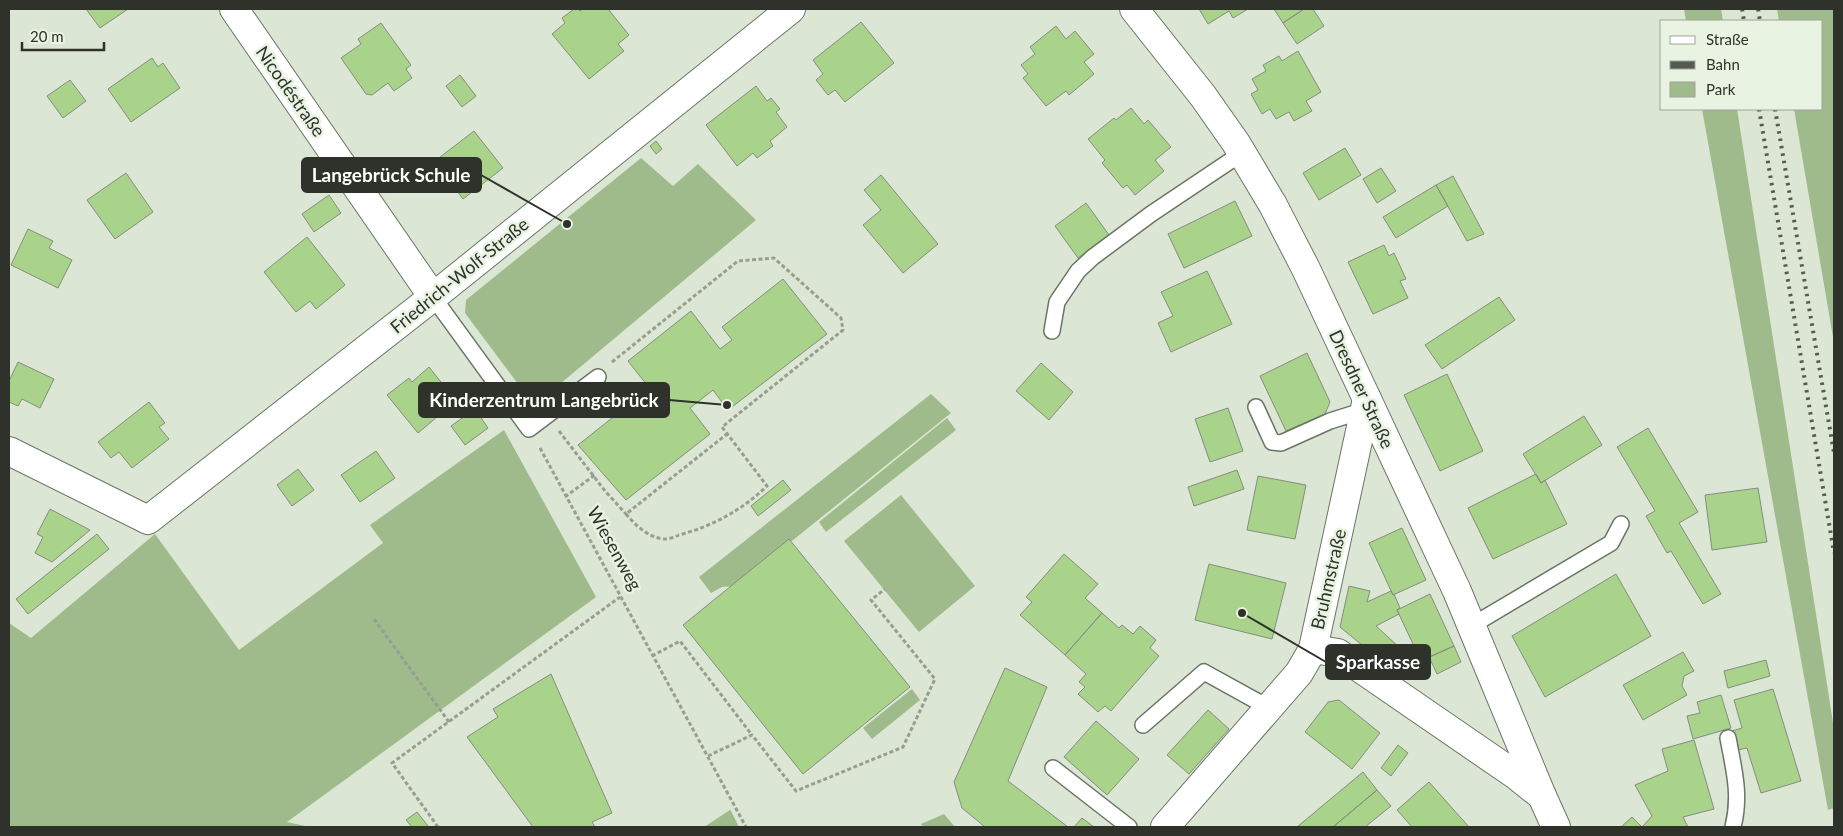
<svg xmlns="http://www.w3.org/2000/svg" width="1843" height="836" font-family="Lato,sans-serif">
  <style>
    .green { fill: #9fbb8b }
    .building { fill: #a9d28a; stroke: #848e7e }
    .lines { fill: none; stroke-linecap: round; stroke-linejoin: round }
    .service-casing { stroke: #6b7565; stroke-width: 18 }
    .minor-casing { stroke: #6b7565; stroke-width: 30 }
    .tertiary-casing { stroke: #6b7565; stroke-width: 30 }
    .secondary-casing { stroke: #6b7565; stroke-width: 30 }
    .path { stroke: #969e90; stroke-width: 3; stroke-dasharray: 4 2.5; stroke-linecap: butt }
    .service { stroke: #fff; stroke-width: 15 }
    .minor { stroke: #fff; stroke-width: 28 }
    .tertiary { stroke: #fff; stroke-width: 28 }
    .secondary { stroke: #fff; stroke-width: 28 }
    .rail { stroke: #555b52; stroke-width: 4; stroke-dasharray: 2.5 5; stroke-linecap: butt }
    .labels { text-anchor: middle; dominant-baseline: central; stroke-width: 5; stroke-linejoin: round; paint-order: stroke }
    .street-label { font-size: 18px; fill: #2e322b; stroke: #e8f3e1 }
    .leader { fill: none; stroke: #2e322b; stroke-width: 2 }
    .callout-dot { fill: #2e322b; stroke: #e8f3e1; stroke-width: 2 }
    .callout { fill: #2e322b; stroke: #2e322b; stroke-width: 2 }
    .callout-label { font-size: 19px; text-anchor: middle; font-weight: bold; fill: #fff }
  </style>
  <rect width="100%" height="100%" fill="#dbe6d4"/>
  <path class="green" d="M1684 9H1721L1723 21H1686Z
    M1777 9H1834V343L1794 109H1822V21H1779Z
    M1702 109H1737L1834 729V808L1828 810Z
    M641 158 673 186 698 164 756 220 542 399 527 396 465 313 466 300Z
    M931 394 951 413 736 586 722 587 711 593 699 577Z
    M947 418 956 430 826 532 819 522Z
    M504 430 596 597 287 822 310 827H9V623L31 638 155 534 239 650 383 543 370 525Z
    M901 495 975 586 919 632 844 541Z
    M912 689 920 700 872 739 863 728Z
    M730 809 739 827H704L730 810Z
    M944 814 955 827H923L921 824Z"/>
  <path class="building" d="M86 9H128L100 28Z
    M574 9H578L580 11 583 9H608L629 35 618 44 624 51 589 79 552 34 565 23 562 18Z
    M1199 9H1248L1233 18 1229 11 1208 24Z
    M1274 9H1304L1283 23Z
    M1304 9H1313L1324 26 1297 44 1283 23Z
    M861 22 894 63 845 102 835 90 828 95 816 80 823 74 813 60Z
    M381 23 411 65 406 69 412 78 394 91 388 83 372 95 366 94 341 58 361 44 358 39Z
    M1056 26 1066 39 1075 31 1094 54 1084 62 1094 74 1069 95 1066 91 1046 106 1023 78 1028 74 1021 65 1035 54 1030 47Z
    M1298 51 1321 92 1306 101 1312 111 1294 121 1289 112 1276 119 1270 109 1262 114 1251 94 1258 90 1252 79 1266 71 1263 65 1279 56 1282 61Z
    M152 58 158 67 163 63 180 88 131 122 108 89Z
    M460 75 476 96 462 107 446 86Z
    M70 80 86 101 63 118 47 96Z
    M756 86 767 101 771 98 780 109 776 112 787 127 770 141 773 146 757 158 753 153 737 166 706 125Z
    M1131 108 1144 124 1148 120 1171 147 1155 160 1164 171 1135 195 1127 185 1123 188 1102 163 1105 160 1088 139 1114 118 1116 120Z
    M474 131 503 168 463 199 435 161Z
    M656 141 662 149 656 154 650 146Z
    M1345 148 1361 175 1319 200 1303 173Z
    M1381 168 1396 191 1377 203 1363 179Z
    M126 173 153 212 115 239 87 200Z
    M881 175 938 244 903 273 863 225 881 210 864 190Z
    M1453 176 1484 234 1467 241 1436 185Z
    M1436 185 1448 206 1396 238 1383 217Z
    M329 195 341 213 314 232 302 214Z
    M1235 201 1252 236 1184 268 1168 234Z
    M1086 203 1109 235 1078 258 1055 226Z
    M28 229 53 241 49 248 72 260 58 288 11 265Z
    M307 237 345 285 316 309 310 301 296 312 264 272Z
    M1384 245 1389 256 1394 253 1406 279 1400 281 1408 298 1373 314 1348 262Z
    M1207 271 1232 324 1171 352 1158 323 1173 316 1161 292Z
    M783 279 827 334 728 410 713 390 690 408 710 434 626 500 578 445 636 399 645 410 658 399 628 361 691 311 720 349 732 340 722 327Z
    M1499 297 1515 320 1442 369 1425 345Z
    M1307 353 1330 402 1325 414 1286 431 1260 376Z
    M18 362 54 379 40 408 22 399 18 406 9 402V381Z
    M1041 363 1073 392 1049 420 1016 391Z
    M429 367 456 401 418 433 387 395 409 378 412 382Z
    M1447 374 1483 451 1440 471 1404 395Z
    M149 402 165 423 159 427 169 439 132 468 119 452 111 458 98 442Z
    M1228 408 1243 451 1210 462 1195 419Z
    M475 409 488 428 465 445 451 426Z
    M1584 416 1602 445 1541 483 1523 454Z
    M1648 428 1698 512 1679 523 1721 594 1703 604 1671 551 1667 553 1646 516 1655 511 1617 447Z
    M376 451 395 478 360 502 341 475Z
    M298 469 314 490 292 506 277 485Z
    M1237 470 1244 489 1194 506 1188 487Z
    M1536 474 1541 483 1545 480 1567 524 1493 559 1468 508Z
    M1258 476 1306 485 1295 539 1247 530Z
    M783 480 791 490 758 516 751 506Z
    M1758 488 1767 542 1712 550 1705 495Z
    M50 509 90 530 52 562 35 553 43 537 37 534Z
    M1402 528 1426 580 1393 595 1369 543Z
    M97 534 109 549 28 614 16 599Z
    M789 539 910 687 803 774 683 625Z
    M1064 554 1098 584 1085 598 1102 613 1065 655 1020 615 1032 602 1026 597Z
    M1209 564 1286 583 1272 639 1195 620Z
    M1616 574 1651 636 1545 697 1512 636Z
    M1349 586 1370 591 1367 602 1391 591 1393 595 1394 594 1400 608 1397 610 1399 614 1376 626 1399 647 1385 664 1340 627Z
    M1430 594 1454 646 1421 661 1397 610Z
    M1102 613 1119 628 1122 625 1133 634 1140 626 1156 640 1150 648 1159 656 1111 711 1105 706 1098 712 1078 694 1085 687 1079 682 1086 674 1065 655Z
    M1454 646 1461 662 1437 674 1429 657Z
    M1683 652 1694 671 1684 676 1682 686 1687 695 1643 720 1623 685Z
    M1766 660 1770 676 1728 688 1724 671Z
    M1005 668 1047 687 1008 781 1068 827H985L962 808 954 782Z
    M551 674 612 813 592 822 595 827H533L467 737 498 717 493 709Z
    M1773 689 1801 781 1761 793 1747 748 1738 750 1732 731 1742 728 1734 700Z
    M1721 695 1731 728 1693 739 1687 716 1700 713 1697 702Z
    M1339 700 1380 733 1352 769 1305 732 1328 702Z
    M1208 710 1229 729 1189 774 1167 755Z
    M1096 721 1139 759 1107 795 1064 757Z
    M1694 740 1714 809 1683 817 1688 827H1621L1632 817 1642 827 1652 816 1635 785 1668 771 1662 749Z
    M1398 745 1408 753 1391 776 1381 768Z
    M1363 772 1377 790 1333 827H1297Z
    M1429 782 1469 827H1412L1397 810Z
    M1377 790 1391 806 1365 827H1333Z
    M417 812 428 826 427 827H412L406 820Z
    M1082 818 1094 827H1074Z"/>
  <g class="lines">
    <defs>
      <path id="service" d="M433 297 529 429 598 377
        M1052 331 1057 302 1078 271 1093 257 1151 214 1242 153
        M1256 407 1272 442 1281 443 1330 421 1365 410
        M1471 626 1611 543 1621 524
        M1143 725 1204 672 1269 708
        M1728 738C1734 770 1741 795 1733 827
        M1053 768 1129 827"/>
      <path id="minor" d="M234 9 433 297
        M9 451 148 520 433 297 791 9
        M1313 649 1338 653 1517 776 1542 796"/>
      <path id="tertiary" d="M1165 827 1299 673 1313 649 1367 399"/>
      <path id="secondary" d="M1134 9 1203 96 1236 143 1273 205 1306 269 1457 591 1542 796 1556 827"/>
    </defs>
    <use href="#service" class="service-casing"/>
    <use href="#minor" class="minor-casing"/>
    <use href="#tertiary" class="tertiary-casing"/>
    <use href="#secondary" class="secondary-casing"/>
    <path class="path" d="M612 362 738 261 774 258 841 318 843 330 722 427 767 486C742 510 713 526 679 535 675 537 669 539 664 539 649 538 635 525 626 514L727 434
      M559 431 605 491 626 514
      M540 448 746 827
      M565 497 596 474
      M374 619 449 722
      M652 656 680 641 752 735
      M708 756 752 735 796 791 903 747 935 679 871 600 885 589
      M438 827 392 763 620 597"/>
    <use href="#service" class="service"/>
    <use href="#minor" class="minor"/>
    <use href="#tertiary" class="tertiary"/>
    <use href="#secondary" class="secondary"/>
    <path class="rail" d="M1742 9 1744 21
      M1758 9 1760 21
      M1759 109 1834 553
      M1775 109 1834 453"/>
  </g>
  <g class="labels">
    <g class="street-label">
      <text transform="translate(291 91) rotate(55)">Nicodéstraße</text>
      <text transform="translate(459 275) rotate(-39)">Friedrich-Wolf-Straße</text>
      <text transform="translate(1362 389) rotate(65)">Dresdner Straße</text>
      <text transform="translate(615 548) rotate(61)">Wiesenweg</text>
      <text transform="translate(1328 579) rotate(-77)">Bruhmstraße</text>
    </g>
  </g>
  <path class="leader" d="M567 224L481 175M727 405L669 400M1242 613L1326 662"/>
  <g class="callout-dot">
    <circle cx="567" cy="224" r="5"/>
    <circle cx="727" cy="405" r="5"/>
    <circle cx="1242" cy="613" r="5"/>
  </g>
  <g class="callout">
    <rect x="302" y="158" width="179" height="34" rx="5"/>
    <rect x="419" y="383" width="250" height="34" rx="5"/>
    <rect x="1326" y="645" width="104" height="34" rx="5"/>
  </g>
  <g class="callout-label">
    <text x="391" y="182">Langebrück Schule</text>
    <text x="544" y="407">Kinderzentrum Langebrück</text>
    <text x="1378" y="669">Sparkasse</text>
  </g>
  <rect width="1843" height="836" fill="none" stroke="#2e322b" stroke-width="20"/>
  <rect x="1660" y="20" width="162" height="90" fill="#e8f3e1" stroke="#9ea698"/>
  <rect x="1670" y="36" width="25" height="8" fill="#ffffff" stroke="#9ea698"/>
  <text x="1706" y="45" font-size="15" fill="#2e322b">Straße</text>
  <rect x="1670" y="61" width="25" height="8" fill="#555b52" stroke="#9ea698"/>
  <text x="1706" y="70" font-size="15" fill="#2e322b">Bahn</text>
  <rect x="1670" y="82" width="25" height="15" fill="#9fbb8b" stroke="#9ea698"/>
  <text x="1706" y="95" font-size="15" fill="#2e322b">Park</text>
  <path d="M22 42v8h82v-8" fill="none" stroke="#2e322b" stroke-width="2.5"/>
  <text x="30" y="42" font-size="15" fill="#2e322b" stroke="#e8f3e1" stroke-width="4" paint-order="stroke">20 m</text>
</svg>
